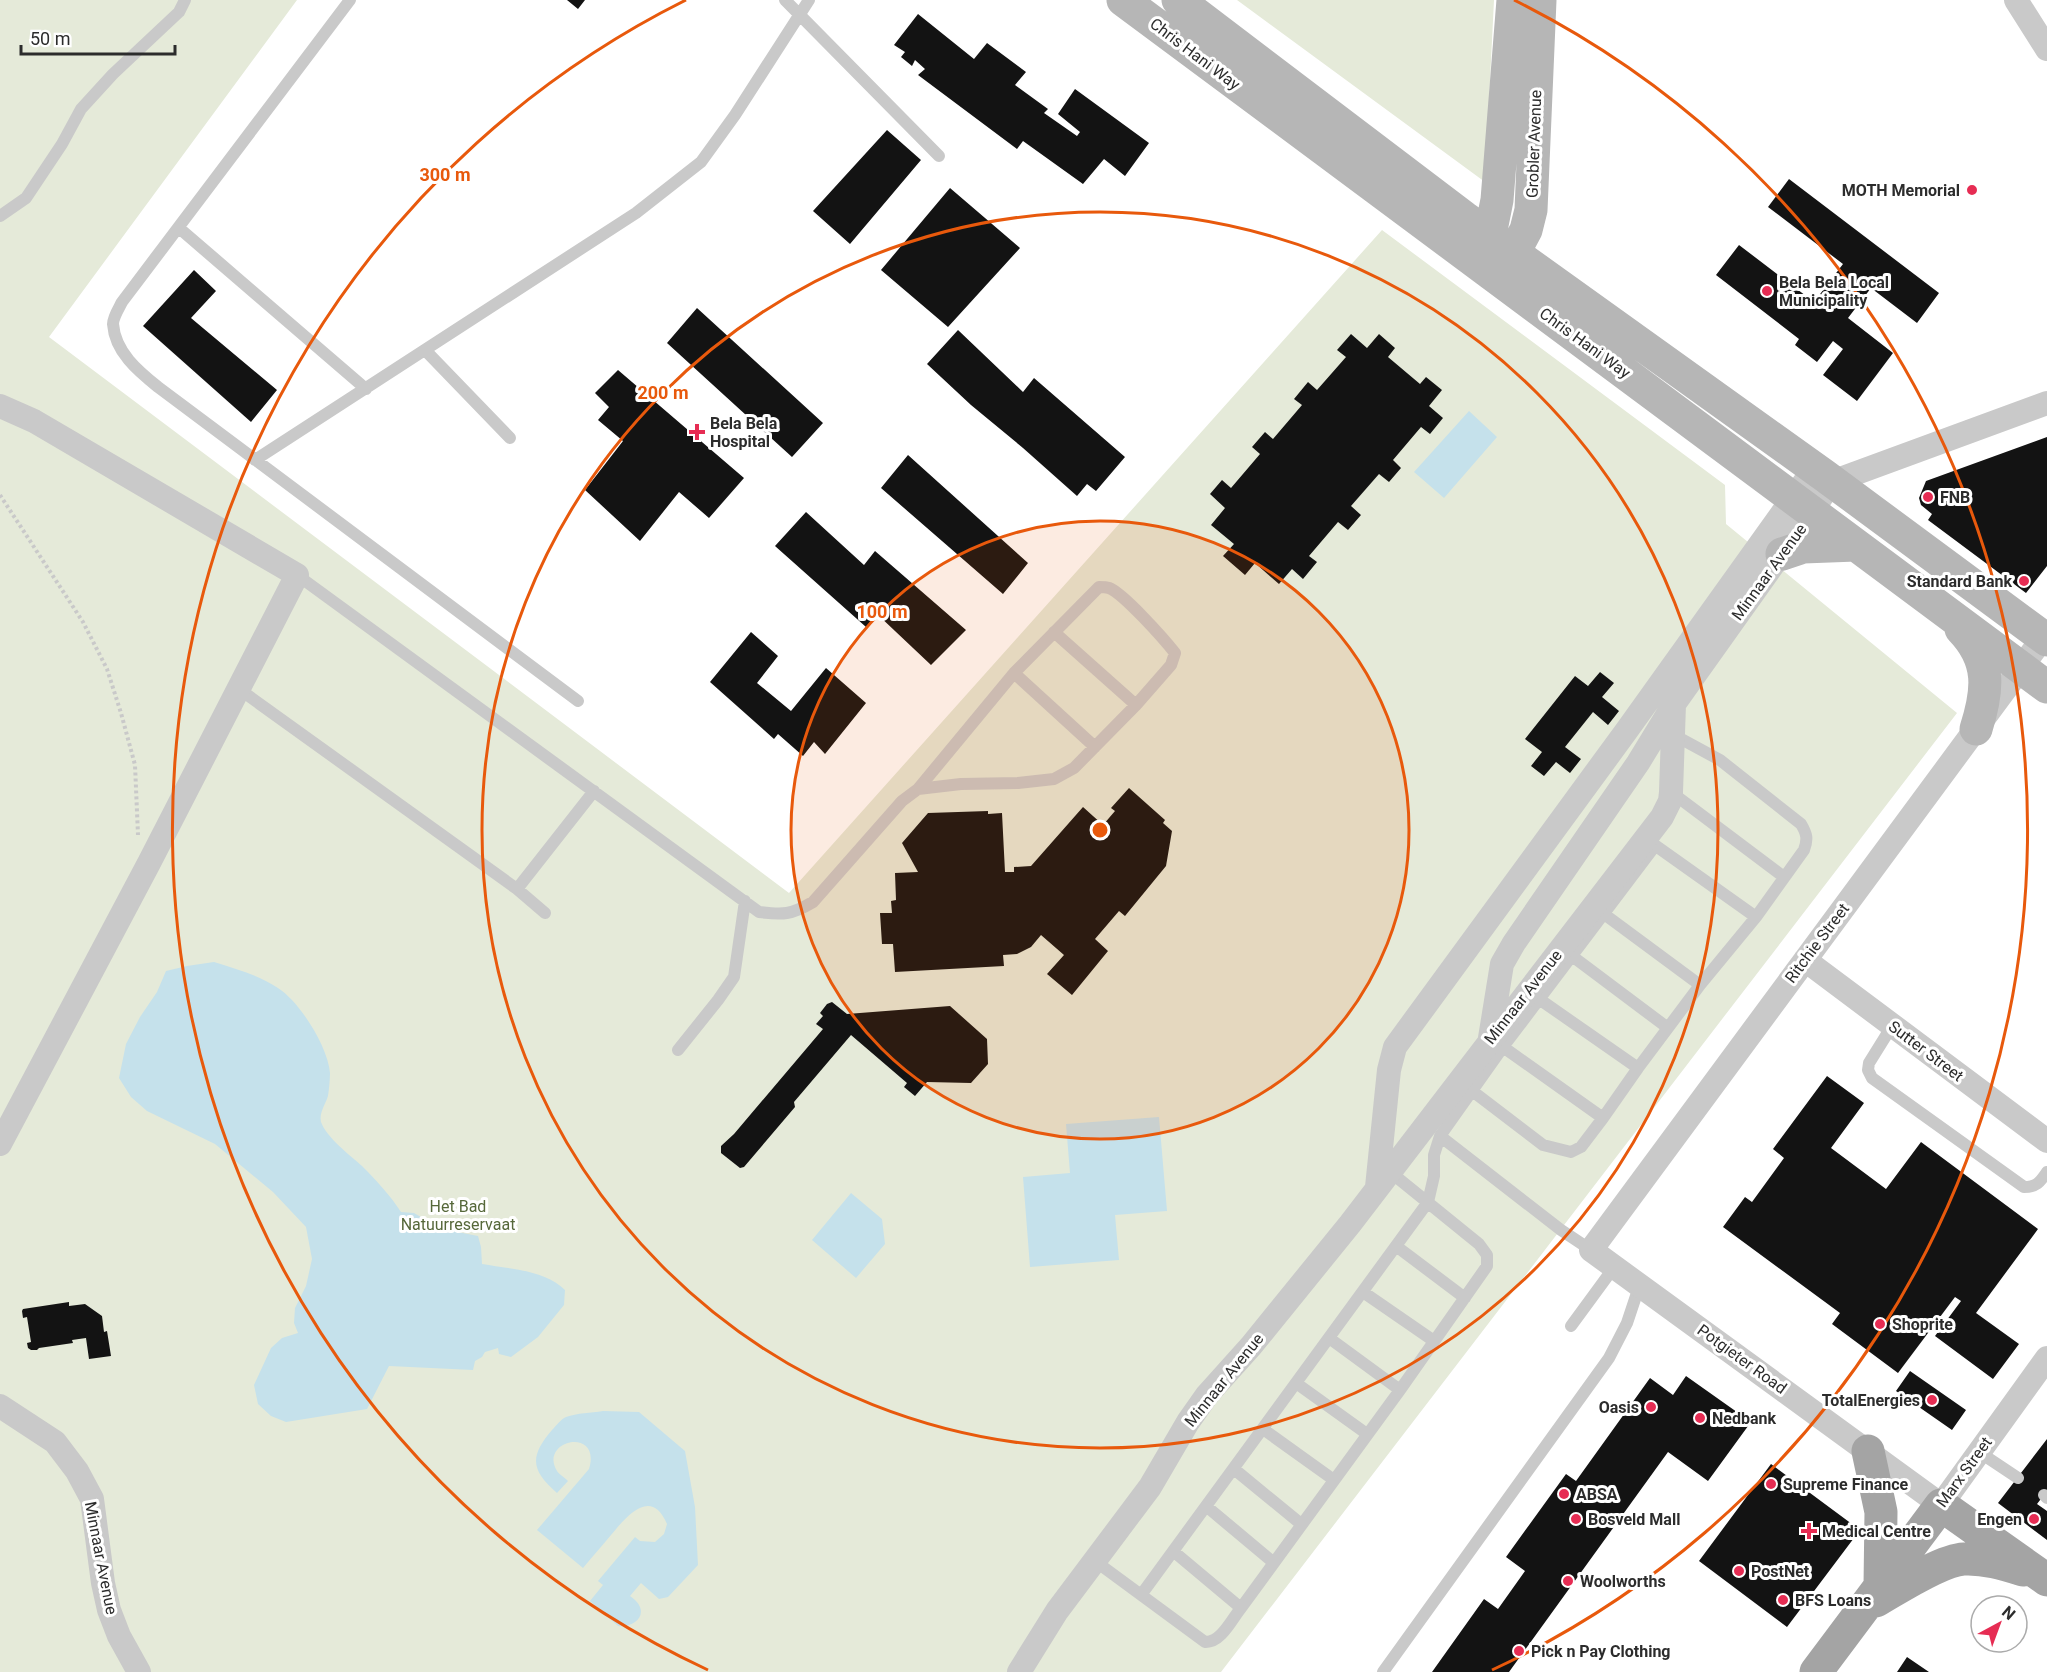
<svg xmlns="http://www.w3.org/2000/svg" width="2047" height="1672" font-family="Roboto,sans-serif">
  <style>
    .green { fill: #e5ead9 }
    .water { fill: #c5e1eb }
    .building { fill: #131313 }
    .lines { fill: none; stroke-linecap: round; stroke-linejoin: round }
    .path { stroke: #c9c9c9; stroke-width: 4; stroke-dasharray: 3 3; stroke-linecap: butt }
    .lane { stroke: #c9c9c9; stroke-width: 12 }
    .street { stroke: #c9c9c9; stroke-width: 24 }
    .secondary { stroke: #b6b6b6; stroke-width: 33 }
    .primary { stroke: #a4a4a4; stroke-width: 33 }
    .ring { fill: none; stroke: #e8590c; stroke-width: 3 }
    .poi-dot { fill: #e62c53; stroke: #fff; stroke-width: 2 }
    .labels { text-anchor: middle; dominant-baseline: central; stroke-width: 6; stroke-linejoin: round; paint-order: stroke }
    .street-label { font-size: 16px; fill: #2c2c2c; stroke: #fff }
    .poi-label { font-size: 16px; font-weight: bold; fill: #2c2c2c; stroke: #fff; text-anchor: start }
    .park-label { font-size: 16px; fill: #56683a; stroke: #fff }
    .centre { fill: #e8590c; stroke: #fff; stroke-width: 3 }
    .ring-label { font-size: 18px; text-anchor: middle; font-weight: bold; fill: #e8590c; stroke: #fff; stroke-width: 6; stroke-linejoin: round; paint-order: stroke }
  </style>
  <rect width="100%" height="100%" fill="#fff"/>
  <path class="green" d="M0 0H297L49 337 789 893 1382 230 1725 485 1726 524 1957 713 1221 1672H0Z
    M1237 0H1494L1485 182Z"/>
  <path class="water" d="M1469 411 1497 437 1444 498 1414 472Z
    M214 962C236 969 259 975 278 988 300 1002 328 1047 330 1073 330 1080 329 1089 328 1096 325 1105 319 1113 321 1122 326 1137 351 1156 362 1166 376 1180 390 1195 401 1212L414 1213 442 1229 478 1236 481 1247 482 1264C510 1269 545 1270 565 1290L564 1305 538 1337 511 1357 499 1354 498 1348 485 1352 482 1357 475 1361 473 1370 389 1366 367 1409 286 1422 271 1416 258 1404 254 1385 271 1348 282 1338 298 1333 294 1323 295 1308 306 1286 312 1259 306 1227 273 1192 215 1144 147 1111 131 1097 119 1078 126 1044 140 1017 157 992 166 971 187 966Z
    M1159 1117 1167 1211 1115 1215 1119 1260 1030 1267 1023 1177 1070 1173 1066 1124Z
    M851 1193 882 1219 885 1244 856 1278 812 1240Z
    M603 1411 639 1412 685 1451 695 1507 698 1565 668 1597 659 1599 641 1583 630 1596C634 1599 638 1602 640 1607 645 1620 629 1628 618 1626L590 1601 603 1585 598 1581 635 1537 640 1541 655 1542 664 1534 667 1524C651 1486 626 1517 611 1535 602 1546 592 1557 583 1568L537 1530 589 1469C602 1426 538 1440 557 1471 559 1474 565 1478 568 1481L557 1493C531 1470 529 1457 552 1430 556 1426 561 1419 566 1417 577 1413 591 1413 603 1411Z"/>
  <path class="building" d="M567 0H585L578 9Z
    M918 14 974 59 987 43 1026 72 1015 85 1048 109 1044 113 1077 136 1080 132 1058 114 1075 89 1149 143 1125 176 1104 159 1083 184 1023 141 1017 149 918 75 925 69 915 60 912 66 901 57 905 52 894 45Z
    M887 130 921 160 850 244 813 211Z
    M1789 179 1939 293 1917 323 1871 288 1848 318 1893 353 1857 401 1823 375 1843 349 1833 341 1817 362 1795 345 1799 339 1716 275 1739 245 1814 302 1843 264 1768 207Z
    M950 188 1020 248 948 327 881 270Z
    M194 270 216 291 191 318 277 390 251 422 143 326Z
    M697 308 823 423 792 457 667 343Z
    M958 330 1023 392 1034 378 1125 457 1096 491 1087 484 1077 496 1023 448 971 405 927 364Z
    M1351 334 1367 348 1379 334 1395 348 1388 357 1420 384 1426 377 1442 390 1429 406 1443 418 1430 434 1421 427 1393 460 1401 468 1389 482 1379 474 1351 506 1361 515 1348 530 1338 522 1309 556 1317 562 1303 579 1292 569 1279 584 1255 563 1245 575 1223 556 1234 544 1211 525 1225 508 1210 494 1222 480 1231 488 1260 454 1252 447 1265 432 1273 439 1302 405 1294 399 1308 382 1317 390 1346 357 1337 350Z
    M618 370 744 478 709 518 679 492 640 541 585 490 623 441 598 420 609 407 595 393Z
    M2047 437V566L2026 593 1928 520 1932 514 1921 505 1919 498 1926 481Z
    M908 455 1028 563 1003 594 881 488Z
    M806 512 864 565 875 551 966 630 931 665 877 614 866 627 775 546Z
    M751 632 778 656 757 683 791 711 826 668 866 703 825 754 814 742 803 756 778 734 774 739 710 682Z
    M1600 672 1614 683 1602 697 1619 711 1608 725 1593 712 1565 747 1581 759 1570 773 1556 762 1544 776 1531 766 1542 752 1525 739 1575 676 1588 686Z
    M1129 788 1165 820 1163 823 1172 831 1166 866 1125 916 1119 911 1095 939 1108 951 1072 995 1047 974 1064 955 1041 935 1031 947 1017 954 1003 955 1004 966 895 972 893 944H882L880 913H892L891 901 896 900 895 873 918 872 902 843 928 813 988 811V814L1002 813 1005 872H1014V867L1031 866 1083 807 1103 825 1115 811 1111 808Z
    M832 1002 847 1014 950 1006 987 1039 988 1064 971 1083 927 1082 915 1096 904 1087 907 1083 851 1035 794 1102 795 1107 744 1167 740 1168 721 1153V1146L734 1134 823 1029 816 1024 823 1016 820 1013 827 1004Z
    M1827 1076 1864 1103 1831 1148 1886 1189 1921 1142 2038 1229 1976 1313 2019 1344 1993 1379 1935 1336 1961 1301 1955 1297 1898 1373 1832 1324 1840 1313 1723 1227 1745 1197 1752 1202 1784 1158 1773 1149Z
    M69 1302V1306L85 1304 102 1316 104 1332 107 1331 111 1356 89 1359 86 1338 72 1340 73 1343 39 1348 37 1350H31L28 1348 27 1343 31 1342 27 1317 23 1318 22 1311 23 1309Z
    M1910 1371 1966 1410 1952 1430 1896 1391Z
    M1686 1376 1751 1422 1708 1481 1668 1452 1509 1672H1432L1484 1599 1498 1609 1525 1571 1506 1557 1566 1474 1576 1481 1650 1378 1673 1395Z
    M2047 1439V1491L2037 1504 2047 1511V1540L1998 1503Z
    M1771 1464 1860 1530 1787 1627 1699 1561Z
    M1907 1657 1929 1672H1897Z"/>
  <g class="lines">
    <path class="path" d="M0 495 83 622 107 669 121 713 135 765 138 835"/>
    <path class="lane" d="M350 0 122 302C119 308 113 317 113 324 115 352 138 371 158 387L578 701
      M785 0 939 156
      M0 216 26 198 62 144 81 109 113 74 179 12 185 0
      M179 228 366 389
      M425 350 510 438
      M255 460 636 213 701 162 735 115 809 0
      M297 575 759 912C783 915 791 915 813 902L902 801 918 789 961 784 1018 783 1054 779 1074 768 1136 705 1171 665 1175 653C1164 639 1123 593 1109 588 1106 587 1102 587 1099 587L1014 673 918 789
      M1054 632 1136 705
      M1014 673 1095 747
      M239 689 517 889 545 913
      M1671 792 1784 877
      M1649 841 1756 917
      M517 889 594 791
      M1604 914 1700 985
      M1572 956 1668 1028
      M1539 999 1638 1068
      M1892 1026 1869 1063 1868 1070 1872 1078 2024 1187C2037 1187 2040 1182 2047 1172
      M1503 1047 1603 1118
      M678 1050 718 1000 734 977 745 901
      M1471 1090 1543 1145 1571 1152 1581 1147 1603 1118 1638 1068 1700 985 1756 917 1804 850C1808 839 1807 834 1801 824L1720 760 1672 734
      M1440 1136 1561 1230 1591 1250
      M1396 1246 1465 1298
      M1363 1292 1434 1341
      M1571 1326 1615 1266
      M1329 1338 1400 1390
      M1296 1383 1367 1434
      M1263 1429 1334 1480
      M1979 1452 2018 1478
      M1234 1469 1301 1524
      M2044 1495 2047 1498
      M1206 1506 1274 1563
      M1173 1551 1241 1608
      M1095 1561 1205 1642C1221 1643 1232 1619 1241 1608L1400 1390 1487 1266V1255L1479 1244 1389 1171
      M1141 1595 1428 1202 1434 1176V1155L1440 1136 1503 1047 1655 846
      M1383 1672 1609 1358 1627 1323 1640 1284"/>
    <path class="street" d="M2016 0 2047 49
      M0 406 34 421 297 575 149 863 0 1144
      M2043 638 1591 1250 1941 1505 2047 1358
      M1805 960 2047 1141
      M1490 1038 1502 964 1514 943 1638 763 1674 704 1832 482 2047 403
      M1377 1187 1389 1070 1395 1047 1627 730 1814 469
      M0 1406 55 1442 77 1471 92 1499 103 1583 109 1610 119 1636 139 1672
      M1019 1672 1057 1611 1150 1487 1188 1422 1207 1395 1251 1346 1350 1224 1662 817 1670 801 1671 792 1674 704"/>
    <path class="secondary" d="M1123 0 2047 687
      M1178 0 1465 218 1825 476 2047 640
      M1483 251 1490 235 1497 200 1513 0
      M1504 271 1526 230 1531 210 1540 0
      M1782 554 1803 547 1856 545
      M1961 629C1992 661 1988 691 1976 729"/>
    <path class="primary" d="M1868 1451 1881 1512 1880 1586
      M1876 1601C1897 1589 1941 1560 1964 1559 1984 1558 2004 1564 2023 1570
      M1816 1672 1941 1505 2047 1580"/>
  </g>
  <circle cx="1100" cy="830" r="309" fill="#e8590c" fill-opacity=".12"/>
  <g class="ring">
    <circle cx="1100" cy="830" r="309"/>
    <circle cx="1100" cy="830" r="618"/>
    <path d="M708 1670A927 927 0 0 1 686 0M1514 0A927 927 0 0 1 1492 1670"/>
  </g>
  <g class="poi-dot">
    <circle cx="1972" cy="190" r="6"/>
    <circle cx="1767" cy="291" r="6"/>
    <path d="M694 423h6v6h6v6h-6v6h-6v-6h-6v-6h6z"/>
    <circle cx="1928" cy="497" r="6"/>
    <circle cx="2024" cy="581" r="6"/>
    <circle cx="1880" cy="1324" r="6"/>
    <circle cx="1932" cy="1400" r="6"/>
    <circle cx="1651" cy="1407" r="6"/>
    <circle cx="1700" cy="1418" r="6"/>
    <circle cx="1771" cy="1484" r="6"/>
    <circle cx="1564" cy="1494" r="6"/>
    <circle cx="1576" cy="1519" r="6"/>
    <circle cx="2034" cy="1519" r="6"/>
    <path d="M1806 1522h6v6h6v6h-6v6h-6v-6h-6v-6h6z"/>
    <circle cx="1739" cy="1571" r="6"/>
    <circle cx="1568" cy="1581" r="6"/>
    <circle cx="1783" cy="1600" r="6"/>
    <circle cx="1519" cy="1651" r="6"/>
  </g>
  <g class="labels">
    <g class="street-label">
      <text transform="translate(1195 54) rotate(37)">Chris Hani Way</text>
      <text transform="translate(1534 144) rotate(-88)">Grobler Avenue</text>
      <text transform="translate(1585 343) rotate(36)">Chris Hani Way</text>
      <text transform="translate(1769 572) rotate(-54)">Minnaar Avenue</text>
      <text transform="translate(1817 943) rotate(-53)">Ritchie Street</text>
      <text transform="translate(1523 997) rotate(-52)">Minnaar Avenue</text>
      <text transform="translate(1926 1051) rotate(37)">Sutter Street</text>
      <text transform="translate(1742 1359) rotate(36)">Potgieter Road</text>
      <text transform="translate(1224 1380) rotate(-51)">Minnaar Avenue</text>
      <text transform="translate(1964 1472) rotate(-54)">Marx Street</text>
      <text transform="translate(101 1558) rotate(79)">Minnaar Avenue</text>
    </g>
    <g class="poi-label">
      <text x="1960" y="190" text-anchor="end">MOTH Memorial</text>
      <text x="1779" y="282">Bela Bela Local<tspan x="1779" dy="18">Municipality</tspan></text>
      <text x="710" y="423">Bela Bela<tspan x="710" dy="18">Hospital</tspan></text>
      <text x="1940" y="497">FNB</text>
      <text x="2012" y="581" text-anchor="end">Standard Bank</text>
      <text x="1892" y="1324">Shoprite</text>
      <text x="1920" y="1400" text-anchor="end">TotalEnergies</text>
      <text x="1639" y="1407" text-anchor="end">Oasis</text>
      <text x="1712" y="1418">Nedbank</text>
      <text x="1783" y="1484">Supreme Finance</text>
      <text x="1576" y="1494">ABSA</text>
      <text x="1588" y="1519">Bosveld Mall</text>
      <text x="2022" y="1519" text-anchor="end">Engen</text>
      <text x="1822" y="1531">Medical Centre</text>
      <text x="1751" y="1571">PostNet</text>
      <text x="1580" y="1581">Woolworths</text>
      <text x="1795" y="1600">BFS Loans</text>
      <text x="1531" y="1651">Pick n Pay Clothing</text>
    </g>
    <g class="park-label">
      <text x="458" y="1206">Het Bad<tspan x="458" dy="18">Natuurreservaat</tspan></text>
    </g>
  </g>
  <circle cx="1100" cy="830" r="9" class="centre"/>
  <g class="ring-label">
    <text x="445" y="181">300 m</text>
    <text x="663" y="399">200 m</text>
    <text x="882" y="618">100 m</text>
  </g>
  <g transform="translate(1999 1624) rotate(41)"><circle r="28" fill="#ffffff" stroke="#ababab" stroke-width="1.5"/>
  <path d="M0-4.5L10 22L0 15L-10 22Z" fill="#e62c53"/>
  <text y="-9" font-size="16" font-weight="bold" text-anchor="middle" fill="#2c2c2c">N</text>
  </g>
  <path d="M21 45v9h154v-9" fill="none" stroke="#2c2c2c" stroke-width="3"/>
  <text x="30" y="45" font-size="18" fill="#2c2c2c" stroke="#ffffff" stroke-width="4.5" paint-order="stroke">50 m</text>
</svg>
